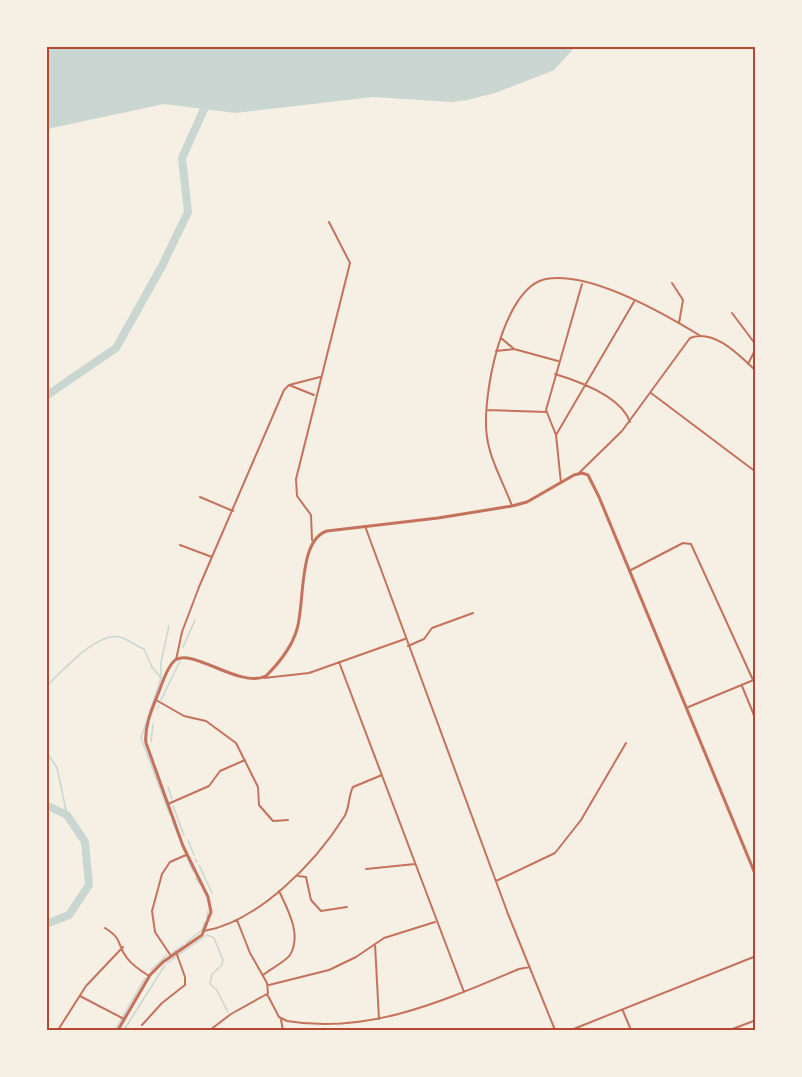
<svg xmlns="http://www.w3.org/2000/svg" width="802" height="1077" font-family="Jost,sans-serif">
  <style>
    .water { fill: #c9d6d2 }
    .lines { fill: none; stroke-linecap: round; stroke-linejoin: round }
    .stream { stroke: #c9d6d2; stroke-width: 1.5 }
    .river { stroke: #c9d6d2; stroke-width: 8 }
    .minor { stroke: #c5725c; stroke-width: 2 }
    .tertiary { stroke: #c5725c; stroke-width: 3 }
    .neatline { fill: none; stroke: #b5482f; stroke-width: 2 }
  </style>
  <rect width="100%" height="100%" fill="#f6efe4"/>
  <path class="water" d="M46 47 47 46 575 47 554 70 495 93 467 100 451 102 373 97 235 113 164 104 47 129Z"/>
  <g class="lines">
    <path class="stream" d="M169 626 161 662V678L141 738 170 815
      M183 647 195 620
      M46 687C61 672 100 628 123 638 131 641 135 646 144 649L152 667 161 678
      M161 700 180 661
      M158 708 159 706
      M151 742 153 724
      M46 751 57 768 67 815
      M168 787 172 799
      M173 806 184 835
      M172 820 193 871
      M188 840 194 855
      M195 859 197 862
      M199 865 212 893
      M196 878 200 884
      M207 918 208 911
      M186 943 202 930 205 922
      M172 953 183 945
      M167 963 207 935 214 938 223 960 222 965 212 974 210 984 216 989 228 1012
      M151 970 167 955
      M115 1030 145 978
      M124 1030 165 965"/>
    <path class="river" d="M46 396 116 348 162 266 188 212 182 158 204 109
      M46 805 67 815 85 842 89 885 69 915 46 924"/>
    <path class="minor" d="M672 283 683 300 679 323
      M732 313 756 345
      M501 338 514 349 558 361
      M496 351 514 349
      M748 364 756 348
      M555 374C578 381 621 396 630 422
      M289 385 314 395
      M651 393 756 472
      M487 410 546 412
      M556 435 635 300
      M579 473 622 431 690 338C714 328 740 356 756 371
      M561 483 556 435 546 410 582 284
      M200 497 233 511
      M512 506C504 484 490 460 487 437 481 400 502 287 546 279 589 271 663 313 699 335
      M365 526 508 914 555 1030
      M312 540 311 515 297 496 296 479 350 263 329 222
      M180 545 212 557
      M629 571 683 543 691 544 753 680
      M408 646 424 639 432 628 473 613
      M176 660 182 632 199 587 284 390 289 385 320 377
      M339 662 464 992
      M264 678 309 673 405 639
      M742 686 756 720
      M156 700 184 716 206 721 236 743 258 787 259 805 273 821 288 820
      M686 708 756 679
      M168 804 209 786 220 771 245 760
      M366 869 415 864
      M298 876 306 877 311 900 321 911 347 907
      M496 881 555 853 581 820 626 743
      M237 920 250 953 267 983 268 993
      M105 928C124 940 116 944 127 958 133 966 141 971 149 976
      M204 931C258 922 316 862 344 817 350 808 348 796 353 787L382 775
      M375 944 379 1019
      M171 956 155 932 152 911 162 874 170 862 186 855
      M263 975C270 969 285 962 290 955 302 935 288 910 279 891
      M269 985 329 970 356 957 384 938 435 922
      M80 996 124 1019
      M623 1011 631 1030
      M281 1020 283 1030
      M142 1025 162 1003 185 985V977L176 952
      M58 1030 86 986 123 947
      M210 1030 231 1014 267 994 279 1017 287 1021C369 1035 445 1000 519 969L530 967
      M571 1030 756 956
      M730 1030 756 1020"/>
    <path class="tertiary" d="M118 1030 150 975 163 962 202 935 211 912 208 897 183 846 146 743C144 727 152 709 158 694 162 684 166 669 174 661 191 646 239 689 266 676 279 663 292 647 297 629 305 603 298 540 327 531L438 518 512 506 527 502 574 475 582 473 588 475 599 497 756 876"/>
  </g>
  <rect width="802" height="1077" fill="none" stroke="#f6efe4" stroke-width="96"/>
  <rect x="48" y="48" width="706" height="981" class="neatline"/>
</svg>
